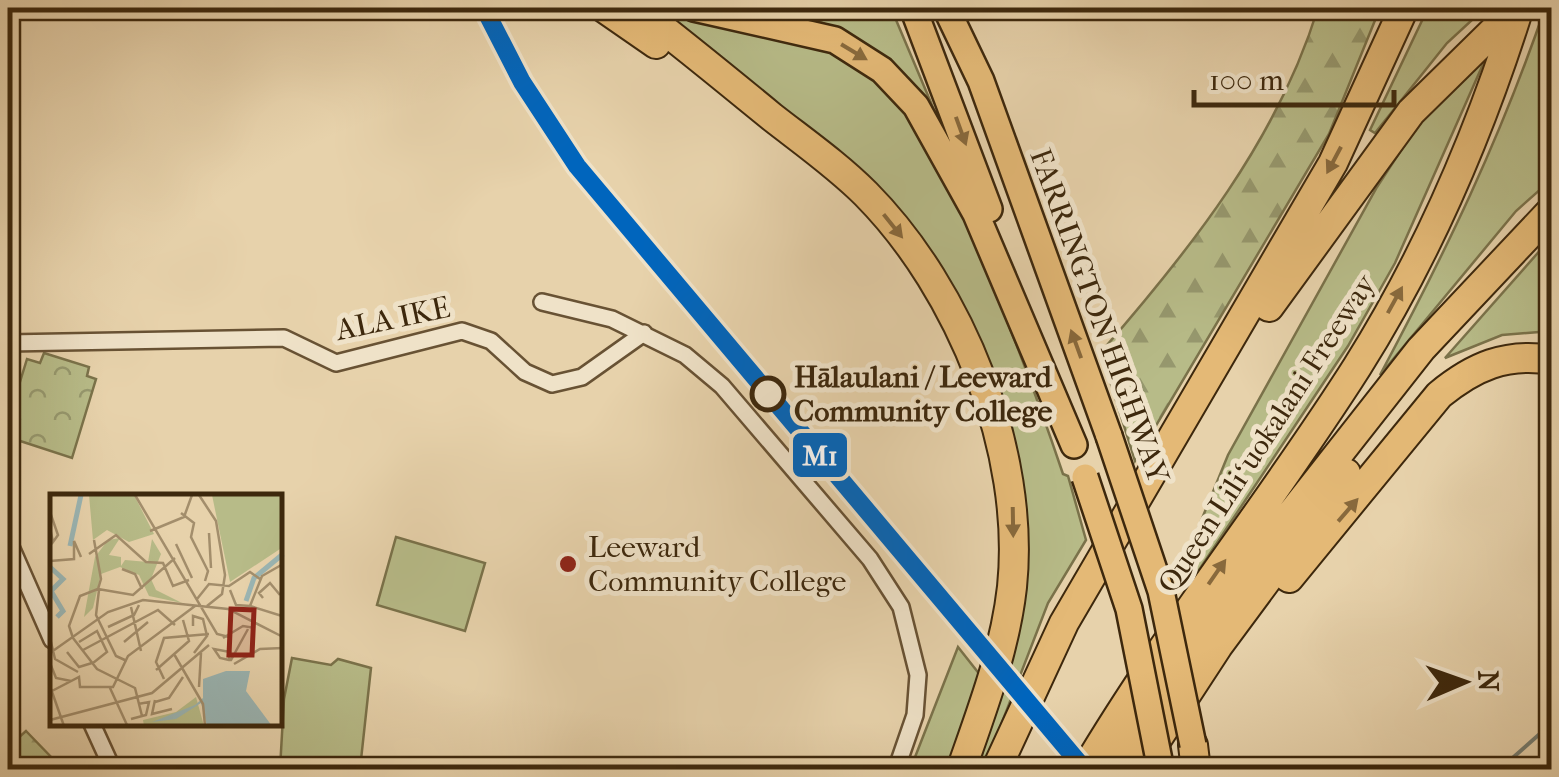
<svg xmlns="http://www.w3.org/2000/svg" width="1559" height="777" font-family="'IM FELL French Canon',serif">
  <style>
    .grass { fill: #b7bb88; stroke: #7a724a; stroke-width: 2.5 }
    .forest { fill: url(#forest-firs); stroke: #7a724a; stroke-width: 2.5 }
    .park { fill: url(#park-crowns); stroke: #7a724a; stroke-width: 2.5 }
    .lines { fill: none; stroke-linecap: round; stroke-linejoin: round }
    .stream { stroke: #757d71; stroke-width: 4 }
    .minor-casing { stroke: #685234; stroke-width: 20 }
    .primary-casing { stroke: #3d280d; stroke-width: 30 }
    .motorway-casing { stroke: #3d280d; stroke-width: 32 }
    .minor { stroke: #efe2c8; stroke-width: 15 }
    .primary { stroke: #e4b976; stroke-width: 25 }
    .motorway { stroke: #e4b976; stroke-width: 28 }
    .primary-bridge-casing { stroke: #3d280d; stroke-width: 30; stroke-linecap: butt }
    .primary-bridge { stroke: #e4b976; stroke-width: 25 }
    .metro-1-casing { stroke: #efe2c8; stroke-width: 25 }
    .metro-1 { stroke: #0065bd; stroke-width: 18 }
    .oneway { fill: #88693c }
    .stop-dot { fill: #efe2c8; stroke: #3d280d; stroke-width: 5 }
    .poi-dot { fill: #8f2418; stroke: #efe2c8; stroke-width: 4 }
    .labels { text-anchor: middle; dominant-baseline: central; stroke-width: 10; stroke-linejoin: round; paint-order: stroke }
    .street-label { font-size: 30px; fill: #3d280d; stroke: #efe2c8 }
    .stop-label { font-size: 30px; font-weight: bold; fill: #3d280d; stroke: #efe2c8; text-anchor: start }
    .poi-label { font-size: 30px; fill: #3d280d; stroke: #efe2c8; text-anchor: start }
    .inset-river { fill: none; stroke: #9ab5b3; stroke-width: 5 }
    .inset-road { fill: none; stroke: #a38e6c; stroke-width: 2.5 }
    .view { fill: #8f2418; fill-opacity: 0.15; stroke: #8f2418; stroke-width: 5 }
    .inset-edge { fill: none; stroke: #3d280d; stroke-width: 5 }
    .line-badge { stroke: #efe2c8; stroke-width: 4 }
    .badge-label { font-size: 28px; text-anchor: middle; font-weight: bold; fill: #fff }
  </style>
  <defs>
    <pattern id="forest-firs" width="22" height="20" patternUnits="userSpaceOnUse" patternTransform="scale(2.5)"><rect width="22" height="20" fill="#b7bb88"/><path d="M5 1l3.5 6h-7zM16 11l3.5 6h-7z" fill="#96986e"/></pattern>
    <pattern id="park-crowns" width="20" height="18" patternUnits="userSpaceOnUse" patternTransform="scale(2.5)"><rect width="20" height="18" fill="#b7bb88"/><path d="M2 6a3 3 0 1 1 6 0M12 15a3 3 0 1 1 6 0" fill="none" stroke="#96986e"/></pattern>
  </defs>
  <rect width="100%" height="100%" fill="#e7d2ab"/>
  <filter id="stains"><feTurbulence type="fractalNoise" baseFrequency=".002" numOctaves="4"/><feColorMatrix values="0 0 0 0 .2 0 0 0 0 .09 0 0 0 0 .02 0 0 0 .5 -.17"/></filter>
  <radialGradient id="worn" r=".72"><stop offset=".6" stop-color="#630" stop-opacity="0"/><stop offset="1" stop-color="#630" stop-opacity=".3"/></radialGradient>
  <path class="grass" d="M651 8 823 48C857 65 890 88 913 119 938 150 953 192 969 229 1004 309 1035 391 1063 474L1068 476 1086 540 1048 603 984 769H978L1003 678 1019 510 940 281Z
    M769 8H891L937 117C892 59 843 20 769 8Z
    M1428 8H1485L1447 43 1375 133 1370 130Z
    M1545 8H1552L1551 180 1516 211 1380 375C1446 251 1500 140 1545 8Z
    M1488 53 1395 263 1348 346 1185 591 1181 570 1228 455 1377 187 1422 118Z
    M1551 238V331L1502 335 1445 358Z
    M396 537 485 563 465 631 377 605Z
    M958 647 988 685 957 769 910 770Z
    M292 658 331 665 338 659 371 668 360 769H280L284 699Z"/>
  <path class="forest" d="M1318 8H1380L1329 134 1135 461 1101 352C1190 250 1278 139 1318 8Z
    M26 731 55 761 56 769H8V747Z"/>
  <path class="park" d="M44 353 89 367 87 376 96 379 72 458 8 437V421L27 359 40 363Z"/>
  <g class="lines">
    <path class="stream" d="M1499 770 1552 723"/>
    <defs>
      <path id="minor" d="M542 302 612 319 685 355 722 386 870 559 901 607 918 675 915 715 896 770
        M8 343 284 338 336 363 462 331 491 341 525 372 552 384 582 377 644 333
        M8 540 52 640
        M92 724 113 770"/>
      <path id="primary" d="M694 8 835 40 882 70 916 106 976 214 1074 445
        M913 8 989 209
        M946 8 981 81 1109 436"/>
      <path id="motorway" d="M604 8 656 44
        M636 8C682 43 727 80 772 117 804 142 837 165 866 194 961 290 1026 452 1012 587 1005 650 982 710 961 770
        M1269 307 1411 112 1517 8
        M1289 578 1439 395C1473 367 1506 352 1552 360
        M1193 745 1196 770
        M996 770 1064 623 1333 163 1404 8
        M1085 770C1168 630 1270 504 1357 367 1427 256 1480 132 1519 8
        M1109 770 1274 536 1421 349 1552 210
        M1137 770 1218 646 1346 473"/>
    </defs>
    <use href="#minor" class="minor-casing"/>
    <use href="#primary" class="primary-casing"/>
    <use href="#motorway" class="motorway-casing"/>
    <use href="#minor" class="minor"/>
    <use href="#primary" class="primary"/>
    <use href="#motorway" class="motorway"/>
    <defs>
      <path id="primary-bridge" d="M1109 436 1161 591 1193 745
        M1085 477 1129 609 1161 770"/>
    </defs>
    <use href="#primary-bridge" class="primary-bridge-casing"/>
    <use href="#primary-bridge" class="primary-bridge"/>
    <defs>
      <path id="metro-1" d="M484 8 522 82 577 166 1085 770"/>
    </defs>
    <use href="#metro-1" class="metro-1-casing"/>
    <use href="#metro-1" class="metro-1"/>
  </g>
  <defs><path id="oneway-solid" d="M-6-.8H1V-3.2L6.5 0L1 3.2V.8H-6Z" transform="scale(2.5)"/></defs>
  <g class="oneway">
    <use href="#oneway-solid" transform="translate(854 52) rotate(31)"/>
    <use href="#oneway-solid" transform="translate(961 131) rotate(70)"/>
    <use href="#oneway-solid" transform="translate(1334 160) rotate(118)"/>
    <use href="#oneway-solid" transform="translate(893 226) rotate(51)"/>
    <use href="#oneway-solid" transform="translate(1395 300) rotate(-61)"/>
    <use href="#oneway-solid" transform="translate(1076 344) rotate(-110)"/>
    <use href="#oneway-solid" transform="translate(1348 510) rotate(-49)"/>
    <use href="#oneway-solid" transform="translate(1013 522) rotate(89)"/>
    <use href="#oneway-solid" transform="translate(1217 572) rotate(-55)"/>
  </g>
  <circle class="stop-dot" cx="768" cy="394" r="16"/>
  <circle class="poi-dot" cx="568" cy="564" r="10"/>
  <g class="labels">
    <g class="street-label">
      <text transform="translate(1099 316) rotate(70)">FARRINGTON HIGHWAY</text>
      <text transform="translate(393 319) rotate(-12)">ALA IKE</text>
      <text transform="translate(1267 434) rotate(-57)">Queen Liliʻuokalani Freeway</text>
    </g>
    <g class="stop-label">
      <text x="794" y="377">Hālaulani / Leeward<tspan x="794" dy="34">Community College</tspan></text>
    </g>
    <g class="poi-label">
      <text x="588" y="547">Leeward<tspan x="588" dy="34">Community College</tspan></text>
    </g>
  </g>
  <g transform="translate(50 494)">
    <rect width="232" height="232" fill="#e7d2ab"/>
    <path d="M162 1H232L230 55 180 88ZM70 44 59 61 71 63V72L75 66 98 68 102 45 111 60 101 85 106 96 132 109 99 102 89 81 70 73 51 80 43 114 34 123 45 63 58 46ZM146 203 154 232H94L93 226 126 218Z" fill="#b7bb88"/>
    <path d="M39 1H84L104 40 79 48 57 36 43 46Z" fill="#b7bb88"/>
    <path d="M176 177H200L196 197 222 232H157L151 209 126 225 102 228 145 211 153 204V185Z" fill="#9ab5b3"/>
    <path class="inset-river" d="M20 52 31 1M0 73 13 85 1 97 13 117 7 123M196 107 204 84 233 60"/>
    <path class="inset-road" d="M85 1 167 140 179 143M149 1 166 27 175 81 172 100 157 112M0 18 8 41 3 48 0 34M131 19 144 29 141 43 158 77 155 87M100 37 134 23 142 1M159 39 161 74M126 50 142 84M39 60 66 41 96 68 113 69 123 92 139 86M0 67 24 65V47L31 63M72 75 85 80 92 95M48 95 83 101 125 64M49 96 46 121 66 162 77 167M180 96 186 111 200 112M213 104 209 99 220 89 230 101M147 105 159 90 179 92 200 78 210 85M200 112 212 82 233 70M200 112 232 122M81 113 91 157M143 132V122L153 125 157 142 144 159M58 133 84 121 89 111M0 144 5 165 28 178M23 144 19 132 30 102 48 95 51 85 44 46M23 144 47 175 85 194 92 222M173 144 193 132 205 134M29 148 47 137 57 158 43 169M74 148 98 128M33 156 108 116 125 131M17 158 29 173 42 169M0 159 58 118 93 106 178 115 233 143M124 160 153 210 155 232M179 166 180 158 164 155 170 164 179 166H181L198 135M0 169 6 184 21 187M184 170 210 155 233 154M106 176 139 147 133 126M114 185 106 168 114 144 159 140M149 193 151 159M60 194 77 231M1 195 14 232M0 198 29 183 30 193H63L78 162 145 112M105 206 102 220 122 215M105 208 119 204 133 183M81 225 96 221 99 208 88 210M0 226 102 199 159 151"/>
    <path class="view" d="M181 115 204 116 202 161H179Z"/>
    <rect width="232" height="232" class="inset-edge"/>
  </g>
  <rect class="line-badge" x="791" y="431" width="58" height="48" rx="10" fill="#0065bd"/>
  <g class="badge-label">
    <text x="820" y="465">M1</text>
  </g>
  <rect width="1559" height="777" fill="none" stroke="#e7d2ab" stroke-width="40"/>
  <rect x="10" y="10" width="1539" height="757" fill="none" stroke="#3d280d" stroke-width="5"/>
  <rect x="20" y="20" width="1519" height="737" fill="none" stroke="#3d280d" stroke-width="2.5"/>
  <g transform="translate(1464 682) rotate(88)" stroke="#efe2c8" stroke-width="8" paint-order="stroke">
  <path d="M0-8L18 38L0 25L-18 38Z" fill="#3d280d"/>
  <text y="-15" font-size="28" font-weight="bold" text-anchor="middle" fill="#3d280d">N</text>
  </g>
  <path d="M1194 90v15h200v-15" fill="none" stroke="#3d280d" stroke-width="5"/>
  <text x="1209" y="90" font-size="30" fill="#3d280d" stroke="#efe2c8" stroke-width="8" paint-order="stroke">100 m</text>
  <rect width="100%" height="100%" filter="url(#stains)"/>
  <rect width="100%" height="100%" fill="url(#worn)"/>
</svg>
